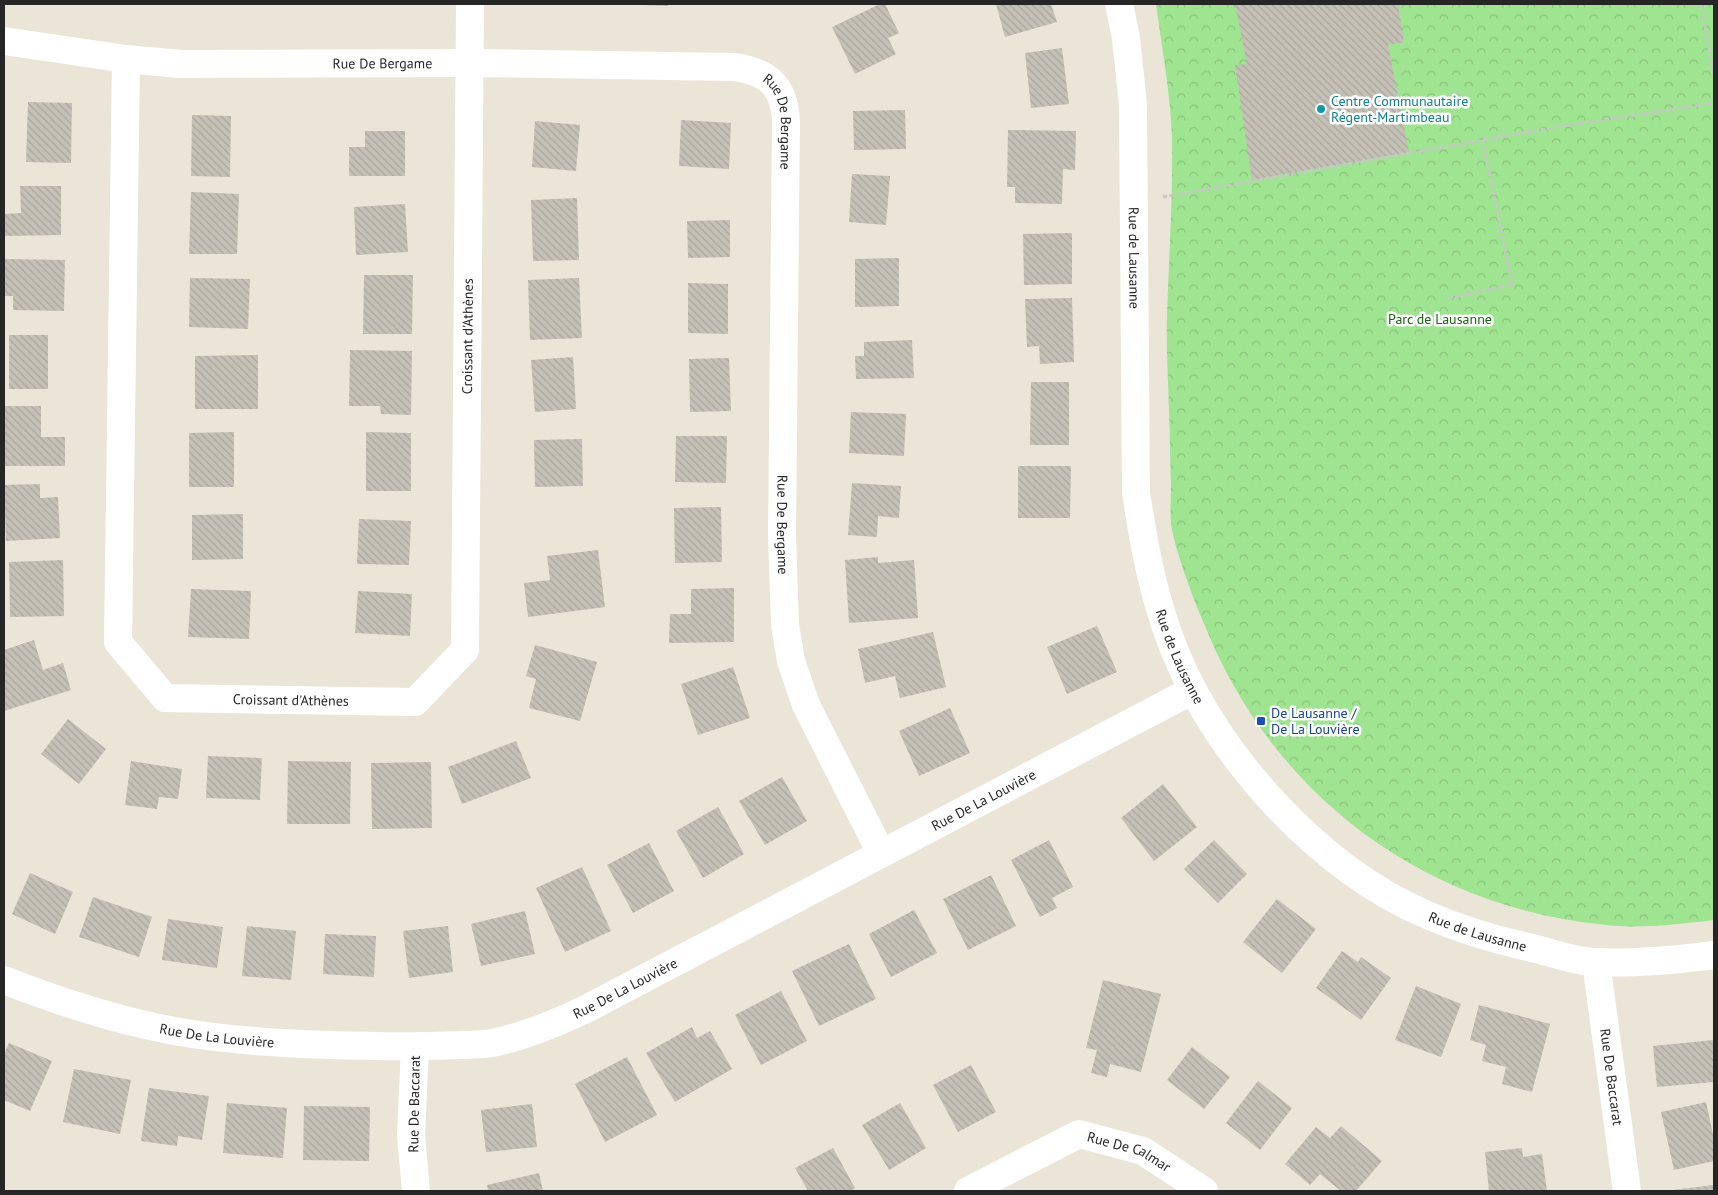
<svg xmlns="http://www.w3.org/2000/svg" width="1718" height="1195" font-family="'PT Sans',sans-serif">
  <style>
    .park { fill: url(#park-crowns) }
    .building { fill: url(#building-back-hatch) }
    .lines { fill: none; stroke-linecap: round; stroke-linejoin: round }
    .path { stroke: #c7c7c7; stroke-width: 3; stroke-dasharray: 4 2.5; stroke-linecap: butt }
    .street { stroke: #fff; stroke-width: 28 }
    .culture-dot { fill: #0f9aa8; stroke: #fff; stroke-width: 2 }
    .transit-dot { fill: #1a4fb4; stroke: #fff; stroke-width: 2 }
    .labels { text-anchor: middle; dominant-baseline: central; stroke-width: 5; stroke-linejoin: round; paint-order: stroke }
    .street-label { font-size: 14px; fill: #262626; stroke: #fff }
    .culture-label { font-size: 14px; fill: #0d838f; stroke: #fff; text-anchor: start }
    .park-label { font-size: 14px; fill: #1a6416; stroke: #fff }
    .transit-label { font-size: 14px; fill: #164399; stroke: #fff; text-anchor: start }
  </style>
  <defs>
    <pattern id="park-crowns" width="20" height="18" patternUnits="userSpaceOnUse" patternTransform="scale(1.25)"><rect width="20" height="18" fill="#9fe490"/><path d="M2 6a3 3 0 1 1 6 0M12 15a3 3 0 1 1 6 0" fill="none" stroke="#89c37c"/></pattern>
    <pattern id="building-back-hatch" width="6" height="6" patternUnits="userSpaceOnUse" patternTransform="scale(1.25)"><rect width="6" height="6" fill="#c5c1b7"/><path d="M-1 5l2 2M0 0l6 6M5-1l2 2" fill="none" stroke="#a9a69d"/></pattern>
  </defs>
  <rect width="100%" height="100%" fill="#eae5d7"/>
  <path class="park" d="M1156 4H1714V920C1679 924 1642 929 1606 925 1424 907 1274 797 1205 626 1193 598 1176 554 1171 524 1170 512 1171 498 1171 486 1170 460 1170 435 1169 409 1168 378 1166 346 1167 314 1169 255 1173 196 1172 136 1170 92 1162 48 1156 4Z"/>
  <path class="building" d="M640 4H668V6L640 5Z
    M880 4H885L899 33 888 38 896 54 855 74 832 27Z
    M996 4H1051L1057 22 1005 37Z
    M1235 4H1398L1404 42 1388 45 1409 152 1252 180 1235 65 1247 64Z
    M1062 48 1069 104 1031 108 1025 53Z
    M28 102 72 103 71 163 26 162Z
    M905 110 906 149 854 150 853 111Z
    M192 115 231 116 230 177 191 176Z
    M681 120 731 123 729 169 679 166Z
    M535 121 580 125 576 171 532 167Z
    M1008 130 1076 131 1075 170 1063 169 1062 204 1015 203V187H1007Z
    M365 131H405V176H349V147H365Z
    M852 174 890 176 886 225 849 222Z
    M20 186H61V235L5 236 4 214 21 213Z
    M191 192 239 194 237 254H189Z
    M577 198 579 260 533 261 531 200Z
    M405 204 408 252 356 255 354 207Z
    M730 220V257L688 258 687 221Z
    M1072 233V284L1024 285 1023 234Z
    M899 258V306L855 307V259Z
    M4 259 65 260 64 311 13 310V296H4Z
    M364 275H413L412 334H363Z
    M190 278 250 279 248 329 189 327Z
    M579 278 582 338 530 340 528 280Z
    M688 283 728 284V334L688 333Z
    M1072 298 1074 362 1040 364 1039 346 1027 347 1025 299Z
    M9 335H48V389H9Z
    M912 340 914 378 856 379 855 356H864V342Z
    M350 350 412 351 411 415 381 414 380 406H349Z
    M258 355V409H195V356Z
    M573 357 576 409 535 412 531 360Z
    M729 358 731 411 690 412 689 359Z
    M1031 382H1069V445H1030Z
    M4 406H41V437H65V466H4Z
    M851 412 906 414 904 456 849 453Z
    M234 432V487H189V433Z
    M366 432 411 433V491H366Z
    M676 436H727L726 483 675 482Z
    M582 439 583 486 535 487 534 440Z
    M1018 466H1071L1070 518H1018Z
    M852 483 901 486 899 518 878 516 877 537 848 535Z
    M40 484V498L58 497 60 538 6 541 4 485Z
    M721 507 722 562 675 563 674 508Z
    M243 514V559L192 560V515Z
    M359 519 411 521 409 565 357 564Z
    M598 550 605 607 528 617 524 583 550 580 547 556Z
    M878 557V563L914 560 918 618 849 623 845 560Z
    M63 560 64 616 10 617 9 562Z
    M734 588V642L669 643 670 614H691V589Z
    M191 589 251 591 249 639 188 637Z
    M358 591 412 594 410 636 355 633Z
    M1097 626 1117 672 1067 694 1047 647Z
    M933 632 946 687 900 698 895 676 865 683 858 649Z
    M34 640 43 670 63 663 71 690 4 711V650Z
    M535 645 597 662 580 721 529 708 536 679 526 676Z
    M733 667 750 718 698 735 681 684Z
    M950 708 970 753 919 776 899 731Z
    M68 719 106 749 79 784 41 754Z
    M516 741 531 778 462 804 448 767Z
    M208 756 262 758 260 800 206 798Z
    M131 761 182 769 178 799 159 797 157 809 125 805Z
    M288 761 351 762 350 824H287Z
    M431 762 432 828 372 829 371 763Z
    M782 777 807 821 765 845 739 801Z
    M1163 784 1197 827 1154 861 1121 818Z
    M718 807 744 854 703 878 676 831Z
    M1049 840 1073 887 1052 898 1057 908 1040 917 1011 860Z
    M1214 840 1247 874 1218 903 1184 869Z
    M649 843 674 891 633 913 607 865Z
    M582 867 611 931 565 952 536 888Z
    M30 873 73 892 55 934 12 914Z
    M991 875 1016 926 968 950 943 899Z
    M93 897 152 917 139 957 79 937Z
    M1277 899 1316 929 1282 973 1243 942Z
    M914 910 937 953 891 977 869 934Z
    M525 911 535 954 481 966 471 924Z
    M168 919 223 927 217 968 162 960Z
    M247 926 296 931 291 980 242 976Z
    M448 926 453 972 409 978 403 931Z
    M325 934 376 936 374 977 323 974Z
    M849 944 876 999 819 1026 792 971Z
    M1342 951 1358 962 1361 957 1391 978 1361 1020 1316 988Z
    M1103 980 1161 994 1141 1072 1110 1064 1107 1077 1091 1073 1097 1050 1086 1048Z
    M1416 986 1461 1004 1441 1057 1395 1040Z
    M781 991 807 1041 761 1065 735 1015Z
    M1479 1005 1550 1024 1532 1092 1502 1084 1506 1067 1482 1061 1486 1045 1470 1040Z
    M692 1027 697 1038 710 1031 732 1069 675 1102 646 1053Z
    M1714 1040V1082L1657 1087 1653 1046Z
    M9 1043 52 1061 30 1111 4 1100V1054Z
    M1192 1047 1230 1077 1204 1109 1167 1080Z
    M627 1057 657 1115 605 1142 575 1084Z
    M971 1065 996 1112 958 1132 933 1085Z
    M74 1069 131 1080 120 1134 63 1122Z
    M1258 1081 1292 1108 1260 1150 1226 1123Z
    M149 1088 209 1096 202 1140 178 1136 177 1146 141 1141Z
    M1706 1102 1714 1139V1161L1674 1170 1661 1112Z
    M227 1103 287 1108 283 1158 223 1153Z
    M900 1103 926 1148 889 1170 862 1125Z
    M532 1104 537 1147 486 1152 481 1110Z
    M304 1106 370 1107 369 1161 303 1160Z
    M1341 1126 1382 1161 1356 1191H1341L1320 1174 1310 1185 1285 1164 1316 1127 1330 1138Z
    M833 1148 855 1188 850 1191H808L795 1168Z
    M1522 1148 1523 1157 1542 1154 1547 1191H1489L1485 1152Z
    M539 1173 543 1191H488L487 1185Z
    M1714 1185V1191H1673V1190Z"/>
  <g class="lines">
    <path class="path" d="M1701 4 1714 76
      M1163 197 1556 127 1714 103
      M1449 298 1512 285 1483 141"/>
    <g class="street">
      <path id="s1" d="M1119 4 1126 38 1133 105 1136 492C1144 547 1154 601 1176 654 1219 758 1320 869 1425 914 1459 929 1496 940 1532 948 1553 953 1576 962 1598 962 1636 964 1676 960 1714 955"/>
      <path id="s2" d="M4 41 126 59 180 64 471 63 735 67C768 72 784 86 786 120L782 535 785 625 791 661 806 705 881 853"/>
      <path id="s3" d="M126 59 118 642 165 698 415 702 465 650 470 4"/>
      <path id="s4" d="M1596 962 1627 1191"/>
      <path id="s5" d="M4 980C65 1004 127 1024 192 1034 253 1043 315 1045 376 1046 405 1047 434 1046 463 1045 474 1044 486 1045 497 1042 529 1035 559 1022 588 1008L1193 690"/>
      <path d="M415 1047 411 1136 416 1191"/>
      <path id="s6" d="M968 1191 1079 1134 1143 1151 1204 1191"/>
    </g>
  </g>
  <circle class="culture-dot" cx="1321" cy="109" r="5"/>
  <rect class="transit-dot" x="1256" y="716" width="10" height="10" rx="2.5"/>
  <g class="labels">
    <g class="street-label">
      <text stroke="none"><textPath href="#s2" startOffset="380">Rue De Bergame</textPath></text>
      <text stroke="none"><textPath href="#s2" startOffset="814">Rue De Bergame</textPath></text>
      <text stroke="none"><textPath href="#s1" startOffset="255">Rue de Lausanne</textPath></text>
      <text stroke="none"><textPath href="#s3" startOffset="1292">Croissant d'Athènes</textPath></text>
      <text stroke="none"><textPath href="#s2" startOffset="1219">Rue De Bergame</textPath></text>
      <text stroke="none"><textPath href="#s1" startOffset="660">Rue de Lausanne</textPath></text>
      <text stroke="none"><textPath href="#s3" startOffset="782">Croissant d'Athènes</textPath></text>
      <text stroke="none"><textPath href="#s5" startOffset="1046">Rue De La Louvière</textPath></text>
      <text stroke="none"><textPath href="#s1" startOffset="1080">Rue de Lausanne</textPath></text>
      <text stroke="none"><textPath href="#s5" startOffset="641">Rue De La Louvière</textPath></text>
      <text stroke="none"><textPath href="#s5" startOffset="221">Rue De La Louvière</textPath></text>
      <text stroke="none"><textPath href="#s4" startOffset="116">Rue De Baccarat</textPath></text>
      <text transform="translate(414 1104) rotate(-89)">Rue De Baccarat</text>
      <text stroke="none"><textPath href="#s6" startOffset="178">Rue De Calmar</textPath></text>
    </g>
    <g class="culture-label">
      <text x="1331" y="101">Centre Communautaire<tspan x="1331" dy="16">Régent-Martimbeau</tspan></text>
    </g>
    <g class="park-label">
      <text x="1440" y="319">Parc de Lausanne</text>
    </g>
    <g class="transit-label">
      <text x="1271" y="713">De Lausanne /<tspan x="1271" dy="16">De La Louvière</tspan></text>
    </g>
  </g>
  <rect width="1718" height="1195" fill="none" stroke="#262626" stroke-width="10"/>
</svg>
